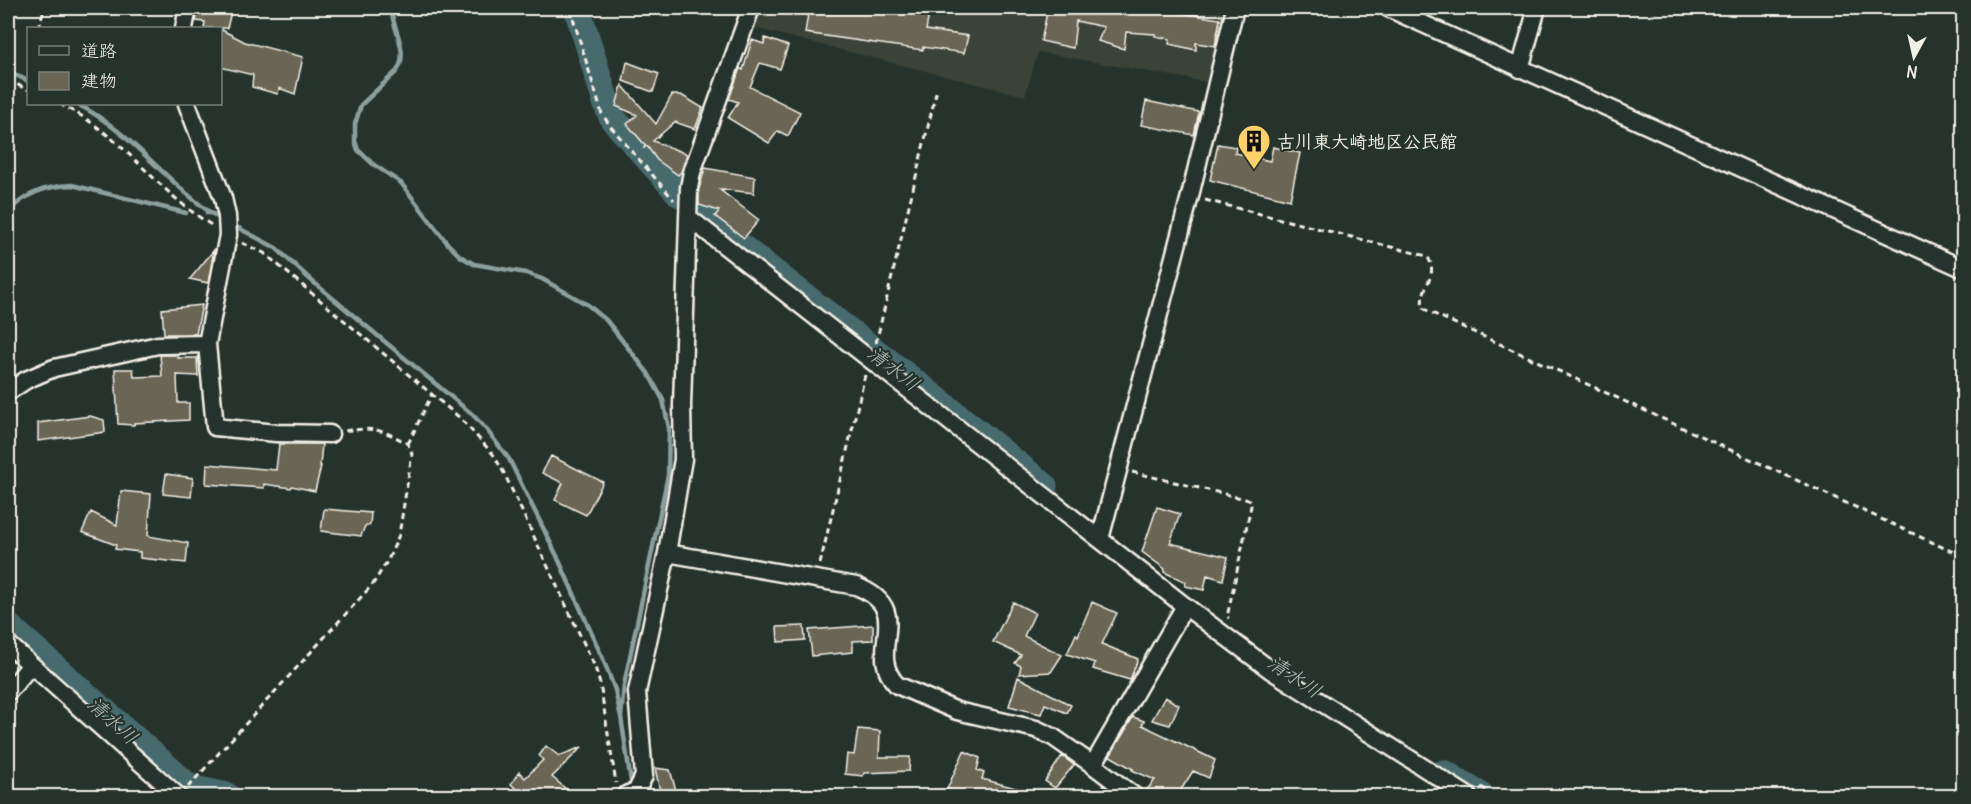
<svg xmlns="http://www.w3.org/2000/svg" width="1971" height="804" font-family="Delius,'Klee One',sans-serif">
  <style>
    .built { fill: #3b4239 }
    .lines { fill: none; stroke-linecap: round; stroke-linejoin: round }
    .stream { stroke: #8ca09e; stroke-width: 4.5 }
    .river { stroke: #476a6d; stroke-width: 27 }
    .building { fill: #6b6654; stroke: #f4f1e8; stroke-width: 1.5 }
    .minor-casing { stroke: #f4f1e8; stroke-width: 21 }
    .path { stroke: #f4f1e8; stroke-width: 3; stroke-dasharray: 6 4.5; stroke-linecap: butt }
    .minor { stroke: #26332d; stroke-width: 16 }
    .labels { text-anchor: middle; dominant-baseline: central; stroke-width: 4.5; stroke-linejoin: round; paint-order: stroke }
    .poi-label { font-size: 18px; font-weight: bold; fill: #f4f1e8; stroke: #26332d; text-anchor: start }
    .water-label { font-size: 20px; font-style: italic; fill: #afbbb7; stroke: #26332d }
  </style>
  <rect width="100%" height="100%" fill="#26332d"/>
  <filter id="ink" filterUnits="userSpaceOnUse"><feTurbulence type="fractalNoise" baseFrequency=".0167" numOctaves="2"/><feDisplacementMap in="SourceGraphic" scale="12" xChannelSelector="R" yChannelSelector="G"/><feConvolveMatrix kernelMatrix="1 2 1 2 8 2 1 2 1" color-interpolation-filters="sRGB"/></filter>
  <g filter="url(#ink)">
    <path class="built" d="M762 8H1226L1212 83 1038 52 1025 96 754 28Z"/>
    <g class="lines">
      <path class="stream" d="M391 8C392 28 410 51 397 71L361 105 355 124V141L358 150 373 164 401 183 448 244 460 256 474 264 526 273 542 279 588 305 606 320 648 373 663 400 669 428 668 475 624 685 621 717
        M8 71 28 81
        M77 104C129 130 164 180 211 213
        M8 212C26 193 46 186 72 185L186 213
        M207 213H211L223 220
        M231 224 276 248 312 281 473 415 486 429 509 459 557 556 603 659 615 690 621 717 632 788"/>
      <path class="river" d="M577 8 607 105 613 119 680 194
        M696 212 936 399 1044 486
        M8 626 190 788 227 796
        M1444 773 1481 796"/>
    </g>
    <path class="building" d="M198 8H232L227 28H204L205 22 196 21Z
      M809 8H930L926 30 968 36 964 53 923 47V50L805 33Z
      M1048 8H1156V9L1220 19 1215 46 1196 43V50L1169 44 1170 39 1155 36V34L1126 32 1124 49 1098 41 1104 27 1076 21 1073 48 1041 41Z
      M220 29 245 42 303 57 295 94 279 88 278 94 252 87 253 75 220 67Z
      M765 38 788 46 780 69 760 63 750 87 800 112 788 136 778 131 769 143 728 118 738 102 729 99 740 68 743 70 752 40 764 44Z
      M627 62 659 74 653 92 623 81Z
      M622 85 656 124 672 95H681L703 108 695 129 675 122 653 141 687 154 681 172 678 175 657 160 647 146 644 148 645 145 627 124 637 115 616 106Z
      M1146 101 1199 112 1194 135 1141 125Z
      M1218 144 1236 147 1235 153 1270 161 1273 147 1300 153 1290 200 1210 180Z
      M705 168 755 177 754 193 719 189 759 220 744 238 715 216 719 211 699 205V189Z
      M214 250 208 283 190 279Z
      M202 305 196 334H164L162 309Z
      M160 355H178V358H197L198 376 177 375 178 403H189V420L134 423V425L118 424 115 369H133L134 377 162 376Z
      M90 416 104 420 105 432 38 441V423Z
      M279 444H322L320 466H321L315 491 292 486 291 488 264 484V488L206 484 207 464 276 470Z
      M551 456 603 482 586 515 555 500 563 483 542 473Z
      M166 474 193 478 191 497 163 494Z
      M121 491 151 494 148 536 188 543 186 563 140 558V552L115 549 116 545 82 532 91 512 117 525Z
      M1157 507 1180 514 1170 543 1228 557 1223 580 1207 575 1204 590 1185 586 1186 582 1164 572 1165 569 1142 552Z
      M324 509 371 513 370 525 365 526 361 536 321 531Z
      M1013 602 1035 613 1024 636 1062 655 1051 672 1019 674 1021 666 1015 663 1021 655 993 642Z
      M1092 602 1117 613 1102 644 1138 659 1130 680 1093 669 1095 663 1067 654 1076 634 1078 636Z
      M873 625V640L853 641V652L812 656 809 630Z
      M804 626 805 640 778 642 777 627Z
      M1018 677 1071 705 1067 713 1045 704 1041 714 1009 706Z
      M1165 697 1179 705 1170 725 1152 720Z
      M1133 717 1144 721 1142 725 1215 760 1209 778 1193 771 1177 796H1154L1145 792 1155 780 1132 770 1133 769 1110 756Z
      M858 729 880 731 879 757H910L909 771 864 773 863 776 845 774 847 754 854 755Z
      M546 746 559 756 582 747 552 777 574 796H523L511 784 519 772 525 778 543 760 539 756Z
      M964 751 980 758 977 770 984 773 982 779 1031 792V796H944Z
      M1062 756 1074 765 1055 788 1045 781Z
      M655 768 670 770 677 794 661 796Z"/>
    <g class="lines">
      <defs>
        <path id="minor" d="M1388 8 1964 269
          M184 28 188 8
          M1520 69 1537 8
          M688 217 1185 606 1272 671 1468 796
          M207 344 215 427 276 433 330 434
          M8 392 26 380 54 368 158 345 207 344 228 235 227 216 223 198 187 104
          M1100 539 1190 196 1235 8
          M667 553 856 586C918 611 863 650 897 685L957 711 1036 729 1053 737 1093 765 1134 796
          M8 644 178 796
          M8 692 31 665
          M1093 765 1185 606
          M625 796 628 794 636 792 644 776 637 692 667 553 683 459 682 405 689 188 692 172 751 8"/>
      </defs>
      <use href="#minor" class="minor-casing"/>
      <path class="path" d="M156 8 173 11
        M570 8 602 114 611 127 674 200
        M39 28 44 8
        M8 80 28 90
        M59 104C120 131 156 192 213 226
        M1205 200 1427 256C1441 276 1418 288 1423 308L1430 312 1964 557
        M242 243 264 253 460 418 493 454 504 473 595 667 600 684 616 783
        M876 343 937 89
        M408 444 432 394
        M1132 472 1250 500 1251 506 1227 617 1229 618
        M820 564 865 375
        M188 787 373 584 388 560 399 535 412 454 408 444C382 429 374 427 344 431
        M1481 787 1496 796"/>
      <use href="#minor" class="minor"/>
    </g>
  </g>
  <defs>
    <symbol id="building-pin" viewBox="-11 -11 22 30"><path d="M0 17L-7.5 6A9.5 9.5 0 1 1 7.5 6Z" fill="#ffd166" stroke="#26332d"/><path d="M-4-6H4V6H1V3H-1V6H-4ZM-2.5-4.3h1.7v1.8h-1.7ZM.8-4.3h1.7v1.8H.8ZM-2.5-1h1.7V.8h-1.7ZM.8-1h1.7V.8H.8Z" fill="#111"/></symbol>
  </defs>
  <g fill-rule="evenodd">
    <use href="#building-pin" x="1235" y="122" width="38" height="52"/>
  </g>
  <g class="labels">
    <g class="poi-label">
      <text x="1277" y="141">古川東大崎地区公民館</text>
    </g>
    <g class="water-label">
      <text transform="translate(894 368) rotate(38)">清水川</text>
      <text transform="translate(1295 676) rotate(34)">清水川</text>
      <text transform="translate(113 720) rotate(42)">清水川</text>
    </g>
  </g>
  <rect width="1971" height="804" fill="none" stroke="#26332d" stroke-width="30"/>
  <rect x="15" y="15" width="1941" height="774" fill="none" stroke="#f4f1e8" stroke-width="2" filter="url(#ink)"/>
  <rect x="27" y="27" width="195" height="78" fill="#26332d" stroke="#787f78" stroke-width="1.5"/>
  <rect x="39" y="46" width="30" height="9" fill="#26332d" stroke="#787f78" stroke-width="1.5"/>
  <text x="81" y="57" font-size="18" fill="#f4f1e8">道路</text>
  <rect x="39" y="72" width="30" height="18" fill="#6b6654" stroke="#787f78" stroke-width="1.5"/>
  <text x="81" y="87" font-size="18" fill="#f4f1e8">建物</text>
  <g transform="translate(1914 57) rotate(188)" stroke="#26332d" stroke-width="4.5" paint-order="stroke">
  <path d="M0-4.5L10 22L0 15L-10 22Z" fill="#f4f1e8"/>
  <text y="-9" font-size="16" font-weight="bold" text-anchor="middle" fill="#f4f1e8">N</text>
  </g>
</svg>
